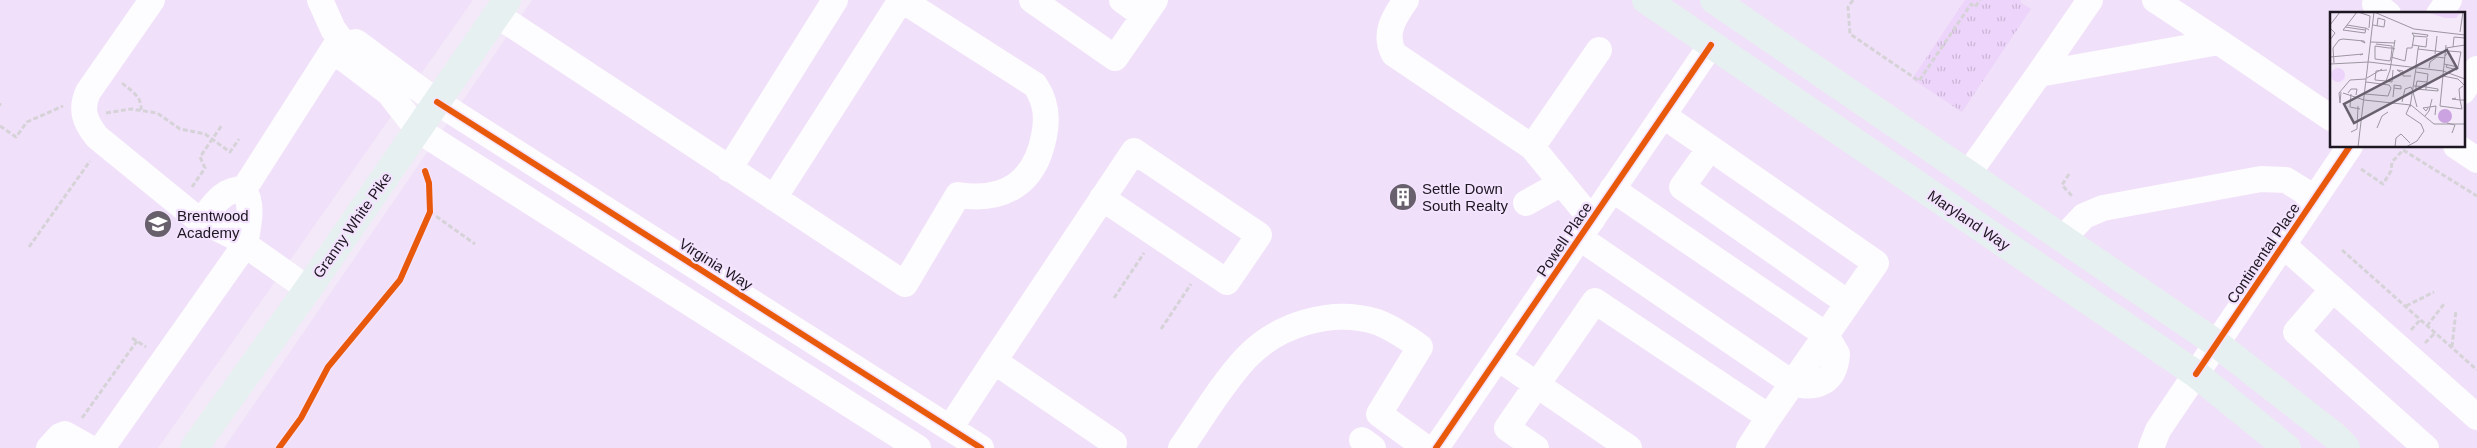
<svg xmlns="http://www.w3.org/2000/svg" width="2477" height="448" font-family="Helvetica,sans-serif">
  <style>
    .built { fill: #f0e0f9; fill-rule: evenodd }
    .park { fill: url(#park-tufts) }
    .lines { fill: none; stroke-linecap: round; stroke-linejoin: round }
    .path { stroke: #d6d3d8; stroke-width: 3; stroke-dasharray: 5 2.5; stroke-linecap: butt }
    .minor { stroke: #fdfcfe; stroke-width: 26 }
    .major { stroke: #e7f0f0; stroke-width: 28 }
    .cycleway-casing { stroke: #f4e3fe; stroke-width: 9 }
    .cycleway { stroke: #e8590c; stroke-width: 6 }
    .labels { text-anchor: middle; dominant-baseline: central; stroke-width: 4.5; stroke-linejoin: round; paint-order: stroke }
    .poi-label { font-size: 15px; fill: #1d1721; stroke: #f4e3fe; text-anchor: start }
    .street-label { font-size: 15px; fill: #1d1721; stroke: #f4e3fe }
    .inset-road { fill: none; stroke: #9d95a2; stroke-width: 1 }
    .view { fill: #68606c; fill-opacity: 0.15; stroke: #68606c; stroke-width: 2.5 }
    .inset-edge { fill: none; stroke: #1d1721; stroke-width: 2.5 }
  </style>
  <defs>
    <pattern id="park-tufts" width="24" height="20" patternUnits="userSpaceOnUse" patternTransform="scale(1.25)"><rect width="24" height="20" fill="#edd4fa"/><path d="M3 7l-1-3M5 7V3M7 7l1-3M15 17l-1-3M17 17v-4M19 17l1-3" fill="none" stroke="#cbb5d6"/></pattern>
  </defs>
  <rect width="100%" height="100%" fill="#f3e9f8"/>
  <path class="built" d="M0 0H473L158 448H0Z
    M532 0H2477V448H224ZM2331 14H2463V146H2331Z"/>
  <path class="park" d="M1965 0H2021L2020 2 2031 9 1962 112 1912 79Z"/>
  <g class="lines">
    <path class="path" d="M1853 0 1848 7 1850 34 1919 81 1971 4 1975 7 1980 0
      M122 83C131 91 142 96 141 110
      M0 103V106
      M106 113 131 109 157 113 180 129 205 134 230 152 239 139
      M0 126 16 137 27 122 63 106
      M2361 169 2383 184 2391 171 2392 162 2403 150 2477 196
      M2069 174 2062 185 2073 197
      M192 187 205 168 200 157 222 125
      M430 212 475 244
      M151 234 164 220
      M29 247 90 161
      M2342 250 2477 370
      M1114 298 1144 253
      M2406 306 2434 292
      M2427 326 2444 304
      M1161 329 1191 284
      M2411 330 2420 320
      M132 338 146 347
      M2425 343 2435 333
      M2452 347 2456 310
      M82 418 137 341"/>
    <path class="minor" d="M152 0 88 92C80 110 85 122 97 137L195 217 233 236 308 289
      M320 0 333 29 344 44 343 58 389 93 418 130 918 448
      M1032 0 1115 58 1155 0
      M1122 0 1144 16
      M1406 0C1394 17 1383 34 1394 54L1532 147
      M2155 0 2219 42
      M2377 0 2375 4 2388 14
      M2439 14 2449 0
      M497 15 905 284 958 195C1005 202 1035 183 1044 136 1048 117 1046 101 1035 85L902 0
      M344 44 356 42 437 102 981 448
      M2039 74 2090 0
      M2463 91 2477 69
      M1664 116 1876 263 1769 417
      M2456 146 2477 160
      M1710 148 1682 187 1848 303
      M729 169 835 0
      M1968 174 2039 74 2219 42 2331 118
      M244 189 340 39
      M774 198 901 0
      M1526 203 1562 183
      M1592 220 1532 147 1599 50
      M201 221C214 205 222 189 244 189
      M1580 238 1792 383C1816 390 1835 383 1837 354L1826 335 1612 189
      M2063 238 2084 216 2103 208 2261 179 2286 180 2315 198
      M2283 245 2477 417
      M2333 289 2296 332 2426 448
      M1498 358 1629 448
      M994 361 1134 151 1259 235 1227 282 1102 198
      M950 428 994 361 1114 443 1111 448
      M1362 440 1373 448
      M49 448 60 436 65 434 90 448
      M102 448 245 245C248 225 254 207 244 189
      M1181 448C1202 418 1221 385 1246 358 1278 324 1332 308 1377 322 1393 328 1406 337 1420 347L1379 414 1426 448
      M1436 448 1711 45
      M1536 448 1507 428 1595 301 1769 417 1749 448
      M2151 448 2158 430 2350 146"/>
    <path class="major" d="M1646 0 2196 374 2287 448
      M1714 0 2217 344 2336 437 2346 448
      M194 448 308 289 507 0"/>
    <defs>
      <path id="cycleway" d="M437 102 981 448
        M2196 374 2350 146
        M279 448 301 418 328 367 400 280 430 212 429 183 425 171
        M1436 448 1711 45"/>
    </defs>
    <use href="#cycleway" class="cycleway-casing"/>
    <use href="#cycleway" class="cycleway"/>
  </g>
  <defs>
    <symbol id="building-disc" viewBox="-11 -11 22 22"><circle r="9.5" fill="#68606c" stroke="#f4e3fe"/><path d="M-4-6H4V6H1V3H-1V6H-4ZM-2.5-4.3h1.7v1.8h-1.7ZM.8-4.3h1.7v1.8H.8ZM-2.5-1h1.7V.8h-1.7ZM.8-1h1.7V.8H.8Z" fill="#fff"/></symbol>
    <symbol id="school-disc" viewBox="-11 -11 22 22"><circle r="9.5" fill="#68606c" stroke="#f4e3fe"/><path d="M0-5L7-2L0 1L-7-2ZM-4 1L0 2.5L4 1V4Q0 6-4 4Z" fill="#fff"/></symbol>
  </defs>
  <g fill-rule="evenodd">
    <use href="#building-disc" x="1387" y="181" width="32" height="32"/>
    <use href="#school-disc" x="142" y="208" width="32" height="32"/>
  </g>
  <g class="labels">
    <g class="poi-label">
      <text x="1422" y="188">Settle Down<tspan x="1422" dy="17">South Realty</tspan></text>
      <text x="177" y="215">Brentwood<tspan x="177" dy="17">Academy</tspan></text>
    </g>
    <g class="street-label">
      <text transform="translate(1969 220) rotate(34)">Maryland Way</text>
      <text transform="translate(352 225) rotate(-55)">Granny White Pike</text>
      <text transform="translate(1564 239) rotate(-56)">Powell Place</text>
      <text transform="translate(2263 253) rotate(-56)">Continental Place</text>
      <text transform="translate(716 264) rotate(32)">Virginia Way</text>
    </g>
  </g>
  <g transform="translate(2330 12)">
    <rect width="135" height="135" fill="#f3e9f8"/>
    <path d="M96 0H131L126 6H115Z" fill="#edd4fa"/>
    <path d="M1 63a7 7 0 1 1 14 0a7 7 0 1 1-14 0Z" fill="#edd4fa"/>
    <path d="M108 104a7 7 0 1 1 14 0a7 7 0 1 1-14 0Z" fill="#cba3e0"/>
    <path class="inset-road" d="M28 0 40 4 39 16M44 0 84 17 135 23M0 13 10 0M17 13 27 0M43 13 54 15 55 8 48 6 47 14M15 15 35 18M0 16 5 21 0 28M36 16 35 21 13 18 17 13 35 16H36L39 18M130 20 133 0M41 30 65 31M46 32 62 34V36L61 45 60 49 45 47V34L59 36H62L65 37M83 33 89 34 88 37 113 40M116 33 110 94 132 97 130 88H135M89 34 96 35 97 26M123 35 124 25 135 26M116 36 135 33M105 42 107 24M115 44 119 39 131 40 128 55M0 45 33 42 30 43M61 45 75 49 77 36H82L84 24 97 25 98 23 82 21 84 24M39 50 113 59 135 67M4 51 3 36 9 28 13 27 34 29 35 31 31 29M0 52 39 50M114 52 128 55 127 58 116 55 117 53M86 54 88 37M99 56 100 50 107 45 115 46M57 58 46 59 45 68 56 69 60 58M60 58 65 28M86 60 98 62 97 70M72 61 67 58 73 59V64H81M113 64 128 67 135 74M37 66 52 57M56 69 62 70 63 58M84 74H86L96 75 108 77V79L86 77V74L87 69 97 70 96 75V78M11 80 10 91 9 81 20 68 36 67M83 80 87 95M13 81 34 88 81 93 104 112H135M18 81 21 77H27L26 83M21 82 20 95 30 97M35 82 58 84 61 76 59 73 36 70M63 85 64 76V73L71 74V77L64 76M126 86 122 87 130 88 129 77 133 74M72 90 75 77 81 75 83 79M80 95 86 56M98 96 96 99 93 96 106 94 105 103M95 104 99 99 102 87M117 111 125 113 122 121M47 116 52 104 58 100M21 120 27 117 28 94M28 135 44 0M65 135 66 126 71 122 80 131M76 135 87 129 94 119 91 112 76 102 80 93"/>
    <path class="view" d="M117 38 127 56 24 111 14 92Z"/>
    <rect width="135" height="135" class="inset-edge"/>
  </g>
</svg>
